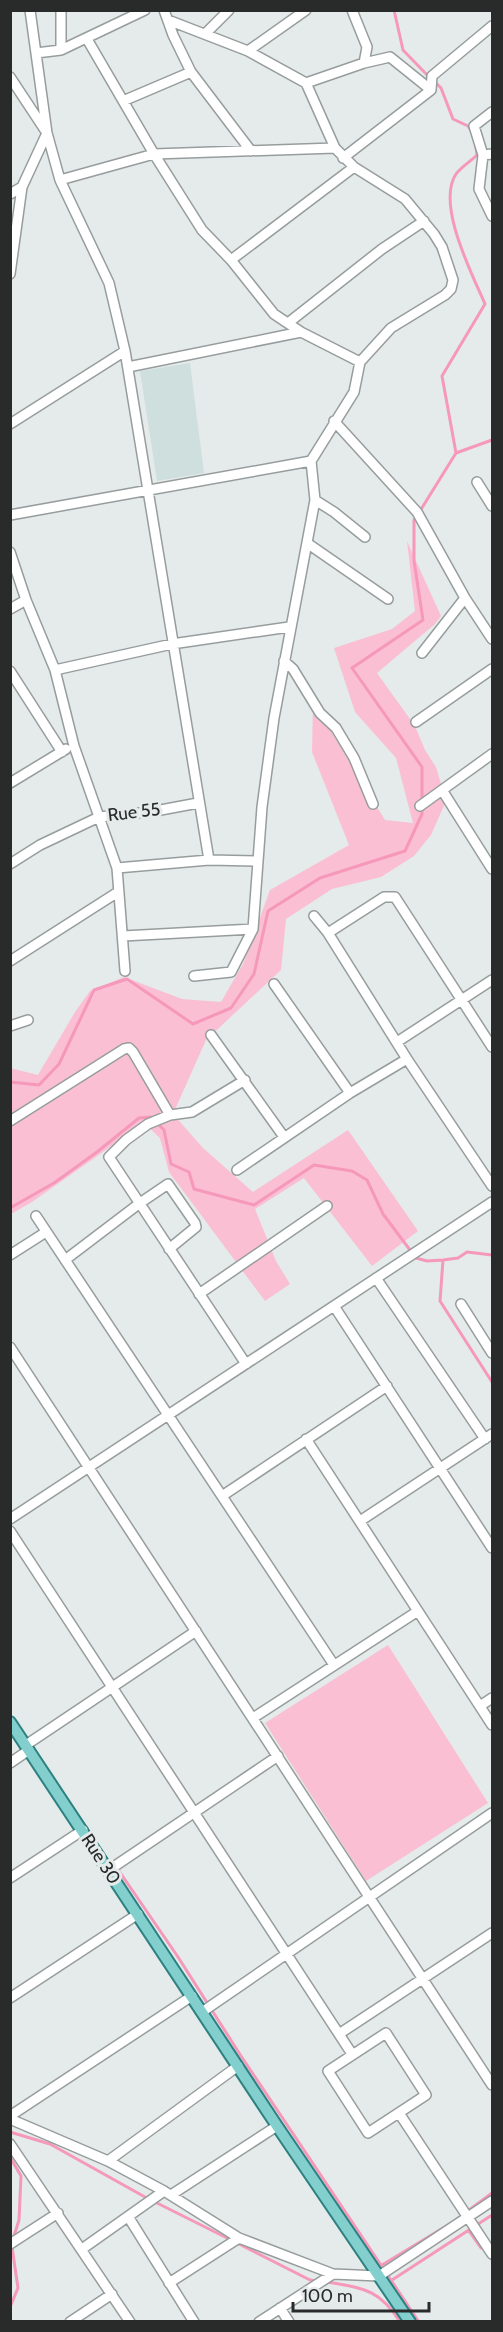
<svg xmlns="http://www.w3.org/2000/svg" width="503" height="2332" font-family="Cabin,sans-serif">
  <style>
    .built { fill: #cfdfde }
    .green { fill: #fabfd3 }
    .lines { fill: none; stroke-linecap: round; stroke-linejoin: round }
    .stream { stroke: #f698ba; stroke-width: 3 }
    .minor-casing { stroke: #979d9d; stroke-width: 12 }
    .major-casing { stroke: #2d8180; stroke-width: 14 }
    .minor { stroke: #fff; stroke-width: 9 }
    .major { stroke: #82cfce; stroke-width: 10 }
    .labels { text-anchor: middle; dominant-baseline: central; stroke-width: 6; stroke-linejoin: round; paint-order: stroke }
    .street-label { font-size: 18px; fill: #292b2b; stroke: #e4ebea }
  </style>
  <rect width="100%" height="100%" fill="#e4ebea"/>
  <path class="built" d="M190 363 204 473 157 481 140 371Z"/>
  <path class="green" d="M407 541 441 616 435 624 377 673 415 726 425 750 436 767 446 801 431 835 414 856 381 877 332 889 286 919 281 970 206 1040 173 1114 203 1148 253 1192 348 1130 418 1231 372 1266 304 1178 255 1209 276 1261 290 1284 265 1301 169 1172 160 1138 144 1123 32 1202 11 1214 10 1068 38 1075 75 1012 90 991 124 977 182 999 221 1002 243 964 270 890 349 845 312 752 313 702 385 820 413 823 396 758 355 712 334 648 392 629 415 611Z
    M388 1645 488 1803 366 1881 265 1723Z"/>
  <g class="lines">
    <path class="stream" d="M394 10 403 50 430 78
      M435 82 441 88 453 119 468 126 472 132
      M456 453 492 440
      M420 511 456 453 442 376 485 304C472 274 436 204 456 174 461 167 471 161 477 155L476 147
      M10 1082 39 1085 59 1064 94 990 127 979 193 1024 231 1008 254 974 268 911 320 878 405 851 422 814V767L352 668 423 620 414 561V520L416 517
      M10 1208 54 1183 97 1152 139 1118 151 1117 164 1130 171 1164 189 1172 194 1189 254 1205 314 1165 352 1171 367 1180 383 1214 416 1258 427 1261 443 1260 458 1258 467 1252 492 1255
      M443 1260 440 1301 492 1382
      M117 1868 178 1957 241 2056 419 2322
      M10 2132 50 2144 145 2197 231 2240
      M10 2157 21 2176 19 2220 14 2236
      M469 2231 481 2248
      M237 2243 310 2280 317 2281
      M382 2265 453 2222 492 2193
      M392 2280 492 2215
      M327 2282C362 2288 380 2289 400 2322
      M10 2307 18 2288 12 2247"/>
    <defs>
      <path id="minor" d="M30 10 47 133 60 180 109 283 125 351 209 860
        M61 10V50
        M164 10 173 35 191 72 251 151
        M168 20 248 51 306 83 335 148 354 167 405 199 434 234 442 247 453 280 451 289 445 295 391 328 360 362 354 392 311 461 315 500 274 718 262 807 253 929 231 972 194 976
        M205 34 229 10
        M87 39 154 154 202 230 231 260 274 314 301 332 360 362
        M248 51 306 10
        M36 53 61 50 145 10
        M364 63 390 57 431 90 432 76 492 26
        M10 77 45 130
        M306 83 364 63 367 47 352 10
        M123 101 191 72
        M492 154 483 155 479 189 492 216
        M483 155 474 126 492 112
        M343 158 431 90
        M60 180 154 154 335 148
        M10 194 22 187
        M231 260 354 167
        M10 274 22 187 47 133
        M288 323 382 249 424 221
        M128 367 301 332
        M334 421 417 512 465 598 492 639
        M10 424 125 351
        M477 482 492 506
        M315 500 334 512 365 537
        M10 515 311 461
        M307 543 388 599
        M10 552 26 600 55 670 74 746 117 868 125 971
        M10 609 26 600
        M422 653 465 598
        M284 661 293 669 320 713 336 728 354 758 373 804
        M55 670 172 644 289 627
        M10 671 62 752
        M416 722 492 669
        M10 783 66 749
        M442 790 492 869
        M420 806 492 754
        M10 864 40 845 99 817 150 812 198 803
        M117 868 209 860 258 861
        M314 916 328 933 384 897H395L492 1047
        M328 933 407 1059 492 1186
        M123 936 253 929
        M10 961 118 892
        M274 984 350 1093
        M10 1026 28 1020
        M211 1035 284 1137
        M397 1042 492 980
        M245 1080 192 1112 170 1115 148 1124 126 1140 109 1157 246 1364
        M10 1121 124 1049 129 1048 133 1052 170 1115
        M237 1170 350 1093 407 1059
        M36 1216 334 1665
        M10 1255 46 1232
        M65 1260 140 1203 168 1184 195 1223 196 1227 169 1249
        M376 1278 485 1439
        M199 1294 327 1206
        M461 1304 492 1353
        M334 1306 492 1548
        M10 1347 492 2085
        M306 1439 492 1725
        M222 1496 387 1386
        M10 1519 492 1202
        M360 1521 492 1434
        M10 1531 352 2054
        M480 1706 492 1698
        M253 1718 418 1611
        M26 1745 196 1631
        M10 1763 29 1750
        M109 1870 278 1756
        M10 1878 83 1830
        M10 1998 138 1914
        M202 2012 492 1813
        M386 2033 426 2095 368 2133 328 2071Z
        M339 2034 492 1933
        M399 2113 492 2254
        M10 2116 192 1996
        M10 2119 108 2161 164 2191 239 2238 333 2274 379 2276 492 2201
        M10 2144 130 2322
        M108 2161 238 2066
        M171 2195 277 2126
        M129 2218 194 2322
        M10 2244 58 2213
        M82 2249 164 2191
        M169 2283 239 2238
        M280 2308 289 2322
        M70 2322 112 2294
        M259 2322 333 2274"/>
      <path id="major" d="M10 1722 277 2126 410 2322"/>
    </defs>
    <use href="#minor" class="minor-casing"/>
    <use href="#major" class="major-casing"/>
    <use href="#minor" class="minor"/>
    <use href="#major" class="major"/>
  </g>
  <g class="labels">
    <g class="street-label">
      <text transform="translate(134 812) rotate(-7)">Rue 55</text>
      <text transform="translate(101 1859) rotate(57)">Rue 30</text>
    </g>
  </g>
  <rect width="503" height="2332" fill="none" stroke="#292b2b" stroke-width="24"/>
  <path d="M293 2302v9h136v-9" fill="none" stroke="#292b2b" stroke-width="3"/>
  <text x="302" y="2302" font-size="18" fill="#292b2b" stroke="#e4ebea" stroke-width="4.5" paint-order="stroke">100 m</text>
</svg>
